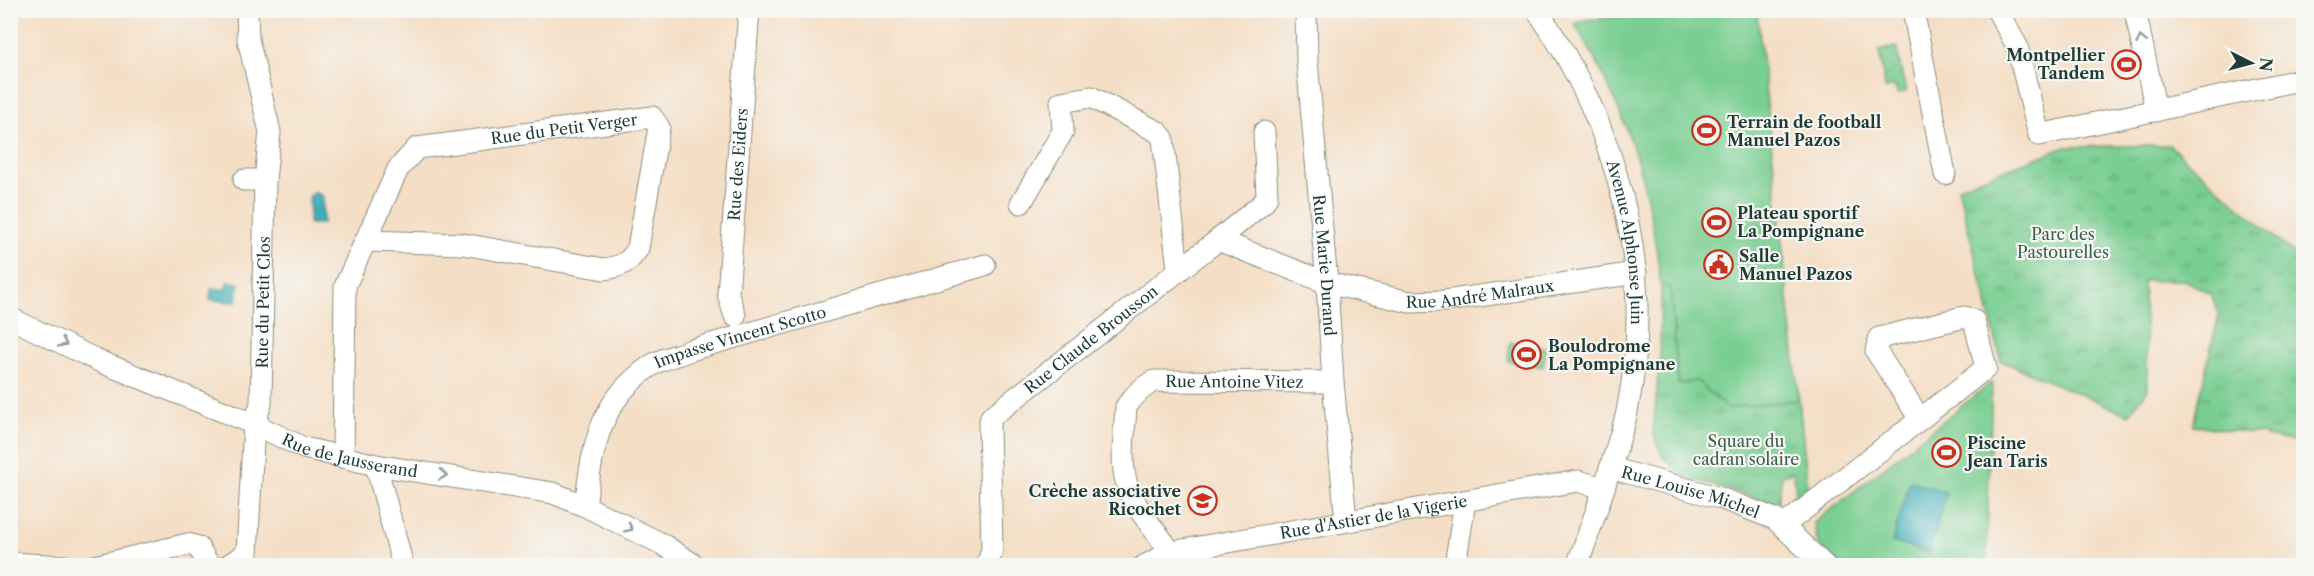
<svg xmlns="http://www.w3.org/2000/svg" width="2314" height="576" font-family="'Libre Caslon Text',serif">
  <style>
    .grass { fill: #79ce91; stroke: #4c8662; stroke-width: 1.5 }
    .park { fill: url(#park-tufts); stroke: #4c8662; stroke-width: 1.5 }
    .garden { fill: url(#garden-dots); stroke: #4c8662; stroke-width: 1.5 }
    .water { fill: #39abb5; stroke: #2c7474; stroke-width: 1.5 }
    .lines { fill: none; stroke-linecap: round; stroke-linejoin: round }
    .minor-casing { stroke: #8a8e7c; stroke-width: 23 }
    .minor { stroke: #fff; stroke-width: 21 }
    .oneway { stroke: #8f9e9a }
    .labels { text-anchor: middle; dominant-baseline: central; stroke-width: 4.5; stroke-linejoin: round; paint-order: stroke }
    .poi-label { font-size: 16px; font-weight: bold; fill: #1f3d34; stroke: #f6f6f2; text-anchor: start }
    .street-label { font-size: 16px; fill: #1f3d34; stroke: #f6f6f2 }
    .park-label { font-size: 16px; fill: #36614b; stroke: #f6f6f2 }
  </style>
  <defs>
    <pattern id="park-tufts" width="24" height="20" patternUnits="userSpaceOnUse" patternTransform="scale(1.5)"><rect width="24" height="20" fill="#79ce91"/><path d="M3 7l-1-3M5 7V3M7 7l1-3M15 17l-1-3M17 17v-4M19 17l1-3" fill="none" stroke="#63a877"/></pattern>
    <pattern id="garden-dots" width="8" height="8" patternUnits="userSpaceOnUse" patternTransform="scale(1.5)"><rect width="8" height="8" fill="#79ce91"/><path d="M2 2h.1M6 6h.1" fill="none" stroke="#63a877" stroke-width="1.8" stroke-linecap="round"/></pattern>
  </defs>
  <rect width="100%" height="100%" fill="#f6f6f2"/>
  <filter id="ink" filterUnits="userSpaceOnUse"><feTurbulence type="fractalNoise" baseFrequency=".0167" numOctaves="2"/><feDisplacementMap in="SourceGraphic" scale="12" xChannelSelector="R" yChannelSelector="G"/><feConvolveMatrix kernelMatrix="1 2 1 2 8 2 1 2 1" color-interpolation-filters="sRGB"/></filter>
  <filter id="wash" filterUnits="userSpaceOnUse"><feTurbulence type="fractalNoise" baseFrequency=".008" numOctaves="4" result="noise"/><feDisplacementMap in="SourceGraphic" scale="24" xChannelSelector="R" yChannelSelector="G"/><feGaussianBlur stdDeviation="1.35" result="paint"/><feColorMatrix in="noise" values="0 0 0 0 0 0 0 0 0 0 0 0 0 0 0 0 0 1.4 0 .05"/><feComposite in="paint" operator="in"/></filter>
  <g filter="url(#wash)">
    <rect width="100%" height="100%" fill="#f4dec5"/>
    <path class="grass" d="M1685 11H1757L1799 400 1727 408 1697 381 1678 384 1670 286H1661C1650 183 1628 113 1575 24L1586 20Z
      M1510 342 1546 348 1543 367 1508 361Z
      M1992 382 1986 565H1841L1818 544 1814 523Z"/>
    <path class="park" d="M2169 145 2303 262V444L2259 434 2193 425 2219 314 2211 294 2185 280 2143 281 2148 389 2129 415 2001 361 1958 187 2066 147Z
      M1661 286H1670L1678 384 1697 381 1727 408 1799 400 1809 497 1790 508 1796 491 1793 472 1782 475 1778 504 1687 478 1673 467 1662 455 1653 433 1660 352Z"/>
    <path class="garden" d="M1896 47 1906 92 1897 94 1895 86 1885 88 1879 51Z"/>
    <path class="water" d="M314 192 323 196V224H309V196Z
      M227 282 239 283 237 301 232 302 210 300 211 288 226 289Z
      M1910 481 1947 492 1929 553 1892 542Z"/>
  </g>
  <g filter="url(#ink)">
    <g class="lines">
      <defs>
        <g id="minor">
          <path id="s1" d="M1306 10 1307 61 1327 283 1333 382 1346 521"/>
          <path id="s2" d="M1537 10C1617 126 1656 267 1628 406 1626 421 1620 435 1616 450 1604 489 1591 527 1577 566"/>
          <path d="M1913 10 1945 174"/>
          <path d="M1997 10 2017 46 2039 135 2304 79"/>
          <path d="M2135 10 2156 111"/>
          <path d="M244 180H265"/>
          <path d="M1021 203 1063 131 1061 102 1091 97 1158 132 1163 138 1178 269"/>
          <path d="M1218 240 1263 203 1267 197 1264 132"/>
          <path id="s3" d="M735 316 728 294 749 10"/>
          <path id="s4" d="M10 318 101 362 254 424 304 448 376 465 553 493 585 506 662 544 696 566"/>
          <path id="s5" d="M343 457 345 286 398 169 417 148 652 117 659 127 638 248C630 262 621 267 604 269L463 244 367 241"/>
          <path d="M376 465 403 566"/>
          <path id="s6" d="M1610 468 1720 498 1775 519 1825 566"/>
          <path id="s7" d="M585 506C593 447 598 401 652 365 663 358 679 355 691 350L985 265"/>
          <path d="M1783 526 1986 368 1974 321 1964 317 1879 338 1876 351 1920 419"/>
          <path id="s8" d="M1171 552C1156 531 1133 507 1126 481 1120 460 1125 428 1126 407 1134 395 1142 387 1154 381L1333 382"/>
          <path d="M10 563 64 566"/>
          <path d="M95 566 188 544 198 547 210 566"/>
          <path id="s9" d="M227 566 247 553 254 424 261 404 265 180 270 132 248 39 247 10"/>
          <path id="s10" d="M984 566 989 560 992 548 989 426 991 417 1218 240 1327 283 1410 302 1445 301 1636 273"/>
          <path id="s11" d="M1144 566 1171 552 1578 481 1604 488"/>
          <path d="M1455 566 1465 501"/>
        </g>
      </defs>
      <use href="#minor" class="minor-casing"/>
      <use href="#minor" class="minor"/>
    </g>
    <defs><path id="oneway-chevron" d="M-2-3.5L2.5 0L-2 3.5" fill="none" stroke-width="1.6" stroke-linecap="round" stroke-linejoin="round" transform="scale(1.5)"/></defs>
    <g class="oneway">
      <use href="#oneway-chevron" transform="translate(2141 40) rotate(-102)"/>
      <use href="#oneway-chevron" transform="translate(63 343) rotate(26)"/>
      <use href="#oneway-chevron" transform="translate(443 475) rotate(9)"/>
      <use href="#oneway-chevron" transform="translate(629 528) rotate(26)"/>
    </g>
  </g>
  <defs>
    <symbol id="stadium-ring" viewBox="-11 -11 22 22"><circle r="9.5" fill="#f6f6f2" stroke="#c8321e" stroke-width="1.5"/><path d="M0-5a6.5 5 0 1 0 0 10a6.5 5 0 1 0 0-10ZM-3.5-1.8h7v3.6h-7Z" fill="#c8321e"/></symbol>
    <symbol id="civic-ring" viewBox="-11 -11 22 22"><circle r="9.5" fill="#f6f6f2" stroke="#c8321e" stroke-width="1.5"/><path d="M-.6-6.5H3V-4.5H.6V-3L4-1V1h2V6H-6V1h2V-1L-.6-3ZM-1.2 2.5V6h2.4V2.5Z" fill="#c8321e"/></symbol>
    <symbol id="school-ring" viewBox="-11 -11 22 22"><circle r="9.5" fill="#f6f6f2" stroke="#c8321e" stroke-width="1.5"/><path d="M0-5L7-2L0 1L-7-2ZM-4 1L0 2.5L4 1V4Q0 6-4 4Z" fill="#c8321e"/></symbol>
  </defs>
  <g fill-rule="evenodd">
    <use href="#stadium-ring" x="2110" y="48" width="33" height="33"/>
    <use href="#stadium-ring" x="1690" y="114" width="33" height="33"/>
    <use href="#stadium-ring" x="1700" y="206" width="33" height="33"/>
    <use href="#civic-ring" x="1702" y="248" width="33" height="33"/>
    <use href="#stadium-ring" x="1510" y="338" width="33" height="33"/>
    <use href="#stadium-ring" x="1930" y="436" width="33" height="33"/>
    <use href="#school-ring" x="1186" y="484" width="33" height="33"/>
  </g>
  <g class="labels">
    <g class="poi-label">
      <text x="2105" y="55" text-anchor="end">Montpellier<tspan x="2105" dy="18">Tandem</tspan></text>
      <text x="1727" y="122">Terrain de football<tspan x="1727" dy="18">Manuel Pazos</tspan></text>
      <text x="1737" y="213">Plateau sportif<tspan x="1737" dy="18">La Pompignane</tspan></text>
      <text x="1739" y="256">Salle<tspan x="1739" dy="18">Manuel Pazos</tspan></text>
      <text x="1548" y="346">Boulodrome<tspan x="1548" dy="18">La Pompignane</tspan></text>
      <text x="1967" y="443">Piscine<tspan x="1967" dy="18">Jean Taris</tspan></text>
      <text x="1181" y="491" text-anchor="end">Crèche associative<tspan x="1181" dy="18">Ricochet</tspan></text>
    </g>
    <g class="street-label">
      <text stroke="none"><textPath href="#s5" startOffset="476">Rue du Petit Verger</textPath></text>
      <text stroke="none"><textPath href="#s3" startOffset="153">Rue des Eiders</textPath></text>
      <text stroke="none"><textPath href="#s2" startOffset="252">Avenue Alphonse Juin</textPath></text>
      <text stroke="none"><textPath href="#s1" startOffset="256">Rue Marie Durand</textPath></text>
      <text stroke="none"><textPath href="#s10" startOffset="712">Rue André Malraux</textPath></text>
      <text stroke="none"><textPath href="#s9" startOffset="276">Rue du Petit Clos</textPath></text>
      <text stroke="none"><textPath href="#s10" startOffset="278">Rue Claude Brousson</textPath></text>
      <text stroke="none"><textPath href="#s7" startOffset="255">Impasse Vincent Scotto</textPath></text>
      <text stroke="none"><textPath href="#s8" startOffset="278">Rue Antoine Vitez</textPath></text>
      <text stroke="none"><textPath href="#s4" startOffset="368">Rue de Jausserand</textPath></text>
      <text stroke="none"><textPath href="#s6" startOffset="84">Rue Louise Michel</textPath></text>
      <text stroke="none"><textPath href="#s11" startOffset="236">Rue d'Astier de la Vigerie</textPath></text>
    </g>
    <g class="park-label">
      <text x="2063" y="234">Parc des<tspan x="2063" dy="18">Pastourelles</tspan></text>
      <text x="1746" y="441">Square du<tspan x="1746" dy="18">cadran solaire</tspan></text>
    </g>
  </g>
  <rect width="2314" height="576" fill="none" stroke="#f6f6f2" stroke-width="36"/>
  <g transform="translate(2251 63) rotate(96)" stroke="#f6f6f2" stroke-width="4.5" paint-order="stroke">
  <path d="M0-4.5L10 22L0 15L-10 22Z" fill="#1f3d34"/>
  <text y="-9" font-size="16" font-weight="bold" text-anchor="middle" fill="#1f3d34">N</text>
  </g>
</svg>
